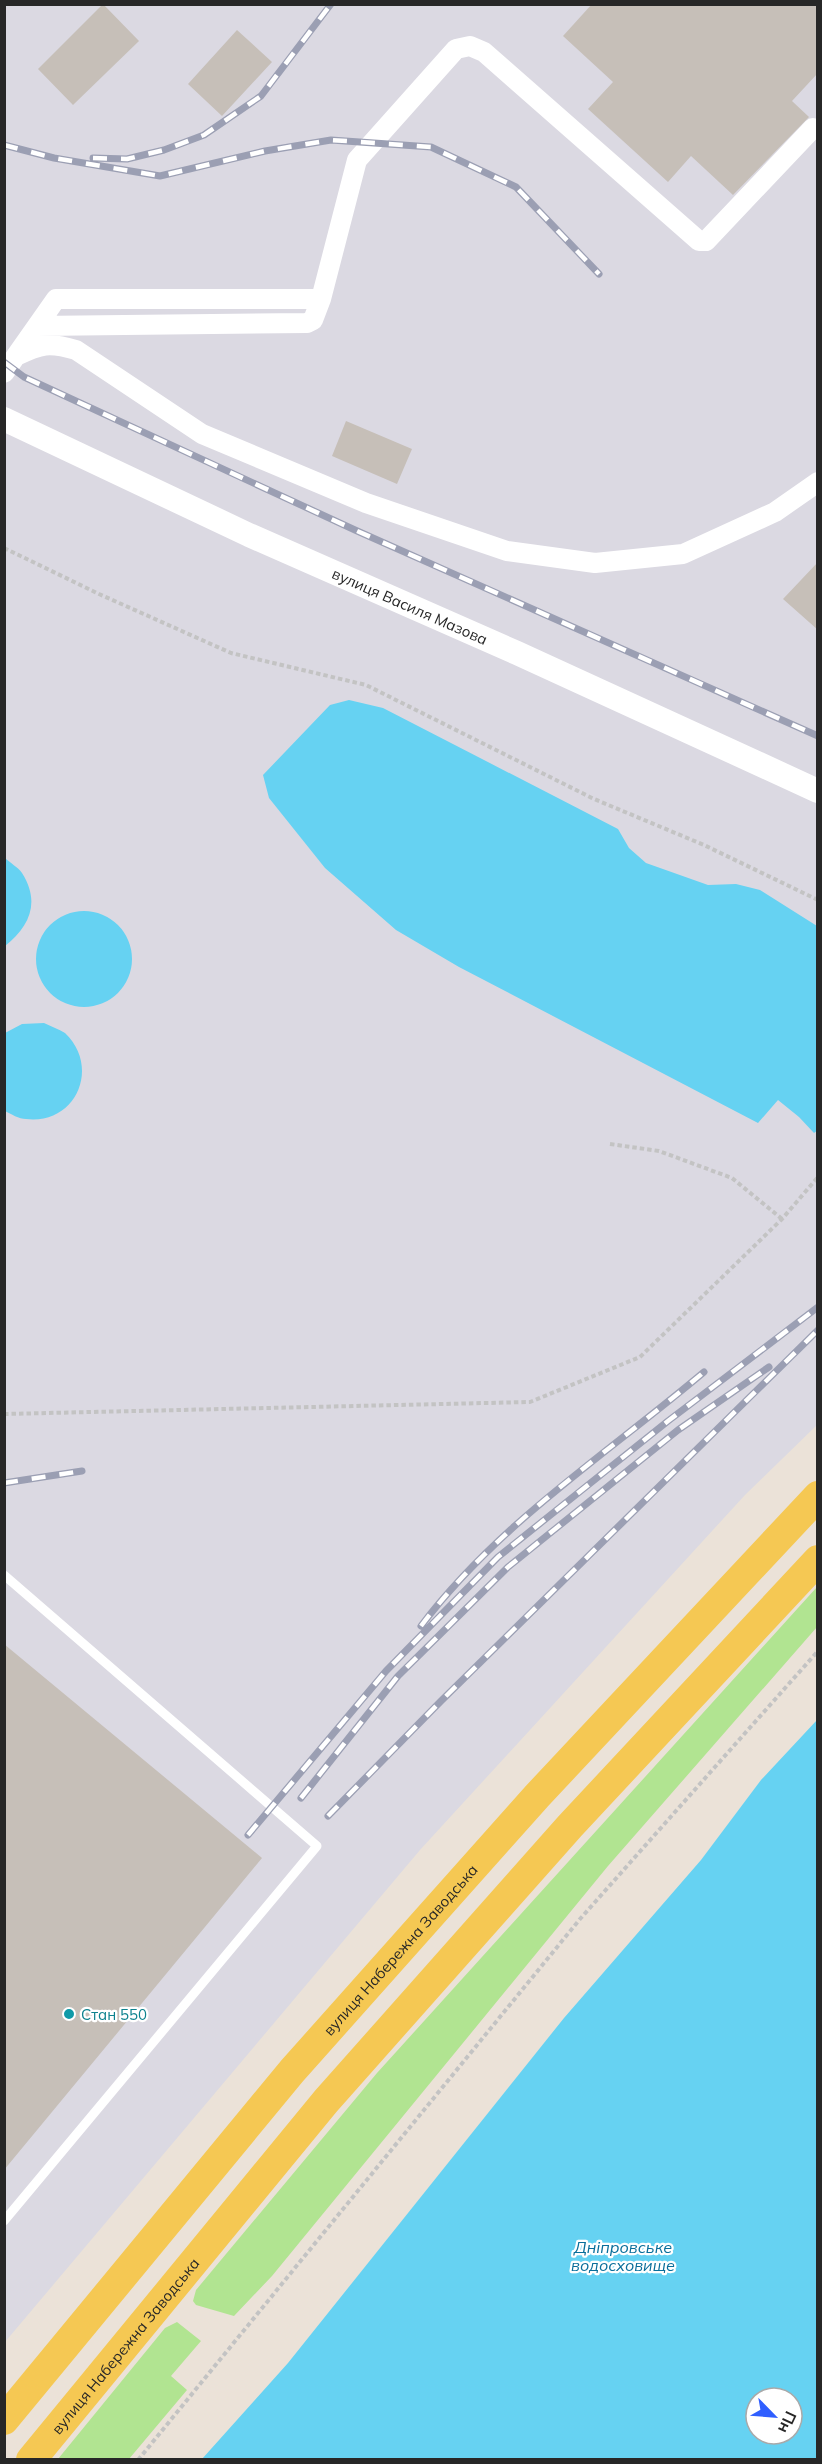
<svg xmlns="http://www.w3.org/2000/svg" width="822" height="2464" font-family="Mulish,sans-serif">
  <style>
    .industrial { fill: #dbd9e2 }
    .green { fill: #b1e491 }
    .water { fill: #66d2f2; fill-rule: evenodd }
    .building { fill: #c6bfb8 }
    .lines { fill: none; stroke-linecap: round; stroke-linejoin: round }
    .path { stroke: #c3c3c3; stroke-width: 4; stroke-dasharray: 4.5 3; stroke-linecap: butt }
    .service { stroke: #fff; stroke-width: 9 }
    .minor { stroke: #fff; stroke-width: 20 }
    .tertiary { stroke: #fff; stroke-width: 24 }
    .primary { stroke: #f5c853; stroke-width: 30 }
    .rail-casing { stroke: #9b9fb3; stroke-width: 7 }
    .rail { stroke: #fff; stroke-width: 4.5; stroke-dasharray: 14; stroke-linecap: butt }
    .culture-dot { fill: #0f9aa8; stroke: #fff; stroke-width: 2 }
    .labels { text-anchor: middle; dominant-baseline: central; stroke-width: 4.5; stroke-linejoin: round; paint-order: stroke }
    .street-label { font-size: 15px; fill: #272727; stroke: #fff }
    .culture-label { font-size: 15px; fill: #0d838f; stroke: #fff; text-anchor: start }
    .water-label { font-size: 16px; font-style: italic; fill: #096e9a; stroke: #fff }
  </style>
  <rect width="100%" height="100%" fill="#ebe2d8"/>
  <path class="industrial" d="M5 5H817V1425L745 1495 420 1850 5 2342Z"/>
  <path class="green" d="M817 1587V1627L608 1866 272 2276 234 2316 196 2305 193 2301 196 2290 377 2073Z
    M177 2322 201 2341 171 2376 187 2390 129 2459H58L165 2328Z"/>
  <path class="water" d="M349 700 383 708 618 829 629 848 646 863 708 885 736 884 760 890 817 926 818 1130 814 1133 799 1117 778 1100 758 1123 459 967 396 930 325 868 269 798 263 775 330 705Z
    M5 858C10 863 18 867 22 873 41 903 29 927 5 946Z
    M36 959a48 48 0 1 1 96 0a48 48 0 1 1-96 0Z
    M44 1023C50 1026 59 1029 65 1033 101 1067 76 1125 26 1119 19 1119 11 1114 5 1111V1033L22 1024Z
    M817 1720V2459H202L288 2363 564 2018 701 1860 761 1780ZM756 2398H792V2434H756Z"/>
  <path class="building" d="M103 4 139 41 73 105 38 69Z
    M592 4H818V73L792 101 809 117 733 195 691 156 668 182 588 109 613 82 563 36Z
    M237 30 272 62 222 116 188 84Z
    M346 421 412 449 397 484 332 456Z
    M818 562V630L783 599Z
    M4 1644 262 1858 4 2170Z"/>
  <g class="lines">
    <path class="path" d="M4 548 99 594 231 653 366 685 594 799 704 845 818 900
      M610 1144 659 1151 732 1178 782 1219
      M4 1414 530 1402 640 1357 782 1219 818 1177
      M138 2460 580 1919 818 1651"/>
    <path class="service" d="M4 1575 317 1846 4 2221"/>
    <path class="minor" d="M37 326 307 323 313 320 321 299 357 160 456 49 470 46 484 52 699 241H706L813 128
      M16 356C41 344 49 342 76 350L202 434 366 503 507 551 595 563 683 554 775 512 818 482
      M4 373 56 299H321"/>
    <path class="tertiary" id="s1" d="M4 419 249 535 517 653 818 791"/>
    <g class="primary">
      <path id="s2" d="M4 2420 292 2071 537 1796 818 1496"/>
      <path id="s3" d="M31 2460 326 2101 570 1826 818 1560"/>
    </g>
    <defs>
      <path id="rail" d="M4 145 54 158 160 176 265 151 331 140 431 147 516 187 599 274
        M93 158 127 159 164 150 204 135 261 96 331 4
        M4 362 24 377 355 530 818 736
        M4 1483 82 1471
        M421 1626C499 1523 607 1454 704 1372
        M301 1798 398 1676 508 1567 678 1430 769 1367
        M328 1816 441 1701 818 1330
        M248 1835 386 1671 498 1557 668 1421 818 1307"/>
    </defs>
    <use href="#rail" class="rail-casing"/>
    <use href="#rail" class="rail"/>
  </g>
  <circle class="culture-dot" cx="69" cy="2014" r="6"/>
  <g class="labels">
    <g class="street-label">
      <text stroke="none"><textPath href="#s1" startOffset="447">вулиця Василя Мазова</textPath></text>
      <text stroke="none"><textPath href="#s2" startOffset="615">вулиця Набережна Заводська</textPath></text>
      <text stroke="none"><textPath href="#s3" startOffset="148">вулиця Набережна Заводська</textPath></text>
    </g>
    <g class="culture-label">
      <text x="81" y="2014">Стан 550</text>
    </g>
    <g class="water-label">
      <text x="623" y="2247">Дніпровське<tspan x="623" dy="18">водосховище</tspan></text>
    </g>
  </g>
  <rect width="822" height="2464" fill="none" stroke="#272727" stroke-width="12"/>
  <g transform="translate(774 2416) rotate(115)"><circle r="28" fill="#ffffff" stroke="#a9a9a9" stroke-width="1.5"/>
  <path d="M0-4.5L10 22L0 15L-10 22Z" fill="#305fff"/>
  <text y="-9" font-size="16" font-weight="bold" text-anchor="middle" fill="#272727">Пн</text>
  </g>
</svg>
